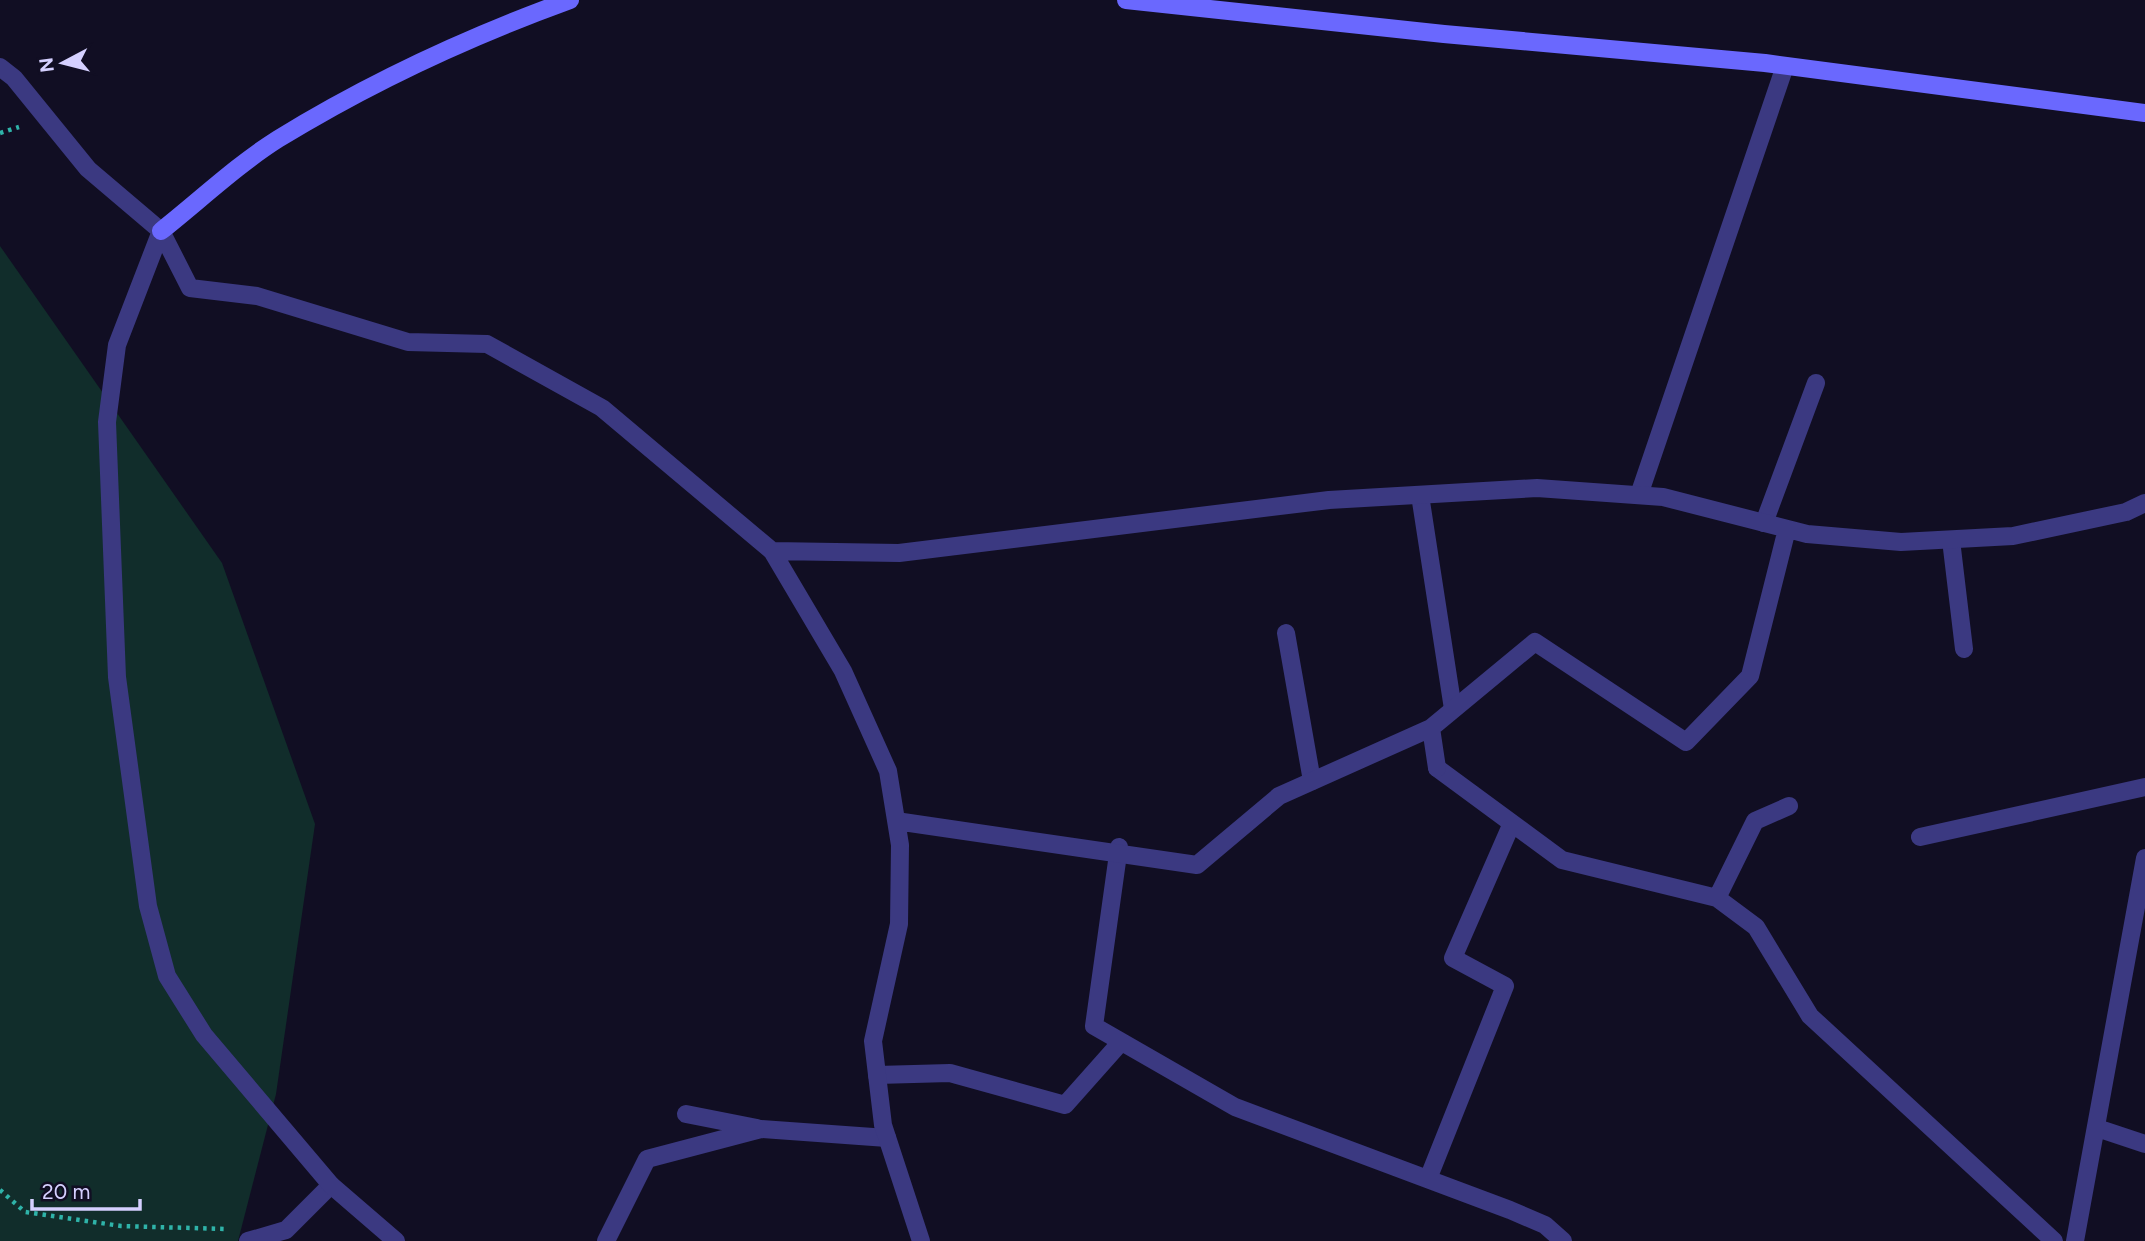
<svg xmlns="http://www.w3.org/2000/svg" width="2145" height="1241" font-family="Figtree,sans-serif">
  <style>
    .green { fill: #112d2b }
    .lines { fill: none; stroke-linecap: round; stroke-linejoin: round }
    .path { stroke: #2fb3a9; stroke-width: 4.5; stroke-dasharray: 3.5 5; stroke-linecap: butt }
    .lane { stroke: #3b3981; stroke-width: 18 }
    .street { stroke: #3b3981; stroke-width: 18 }
    .secondary { stroke: #6a68fe; stroke-width: 18 }
  </style>
  <rect width="100%" height="100%" fill="#110e23"/>
  <path class="green" d="M0 246 222 563 315 824 276 1094 238 1241H0Z"/>
  <g class="lines">
    <path class="path" d="M0 133 19 127
      M0 1190 25 1212 121 1226 226 1229"/>
    <path class="lane" d="M1420 495 1453 709
      M1639 495 1785 66
      M1764 523 1816 383
      M1951 540 1964 649
      M1286 633 1312 781
      M1437 768 1562 860 1717 898 1756 927 1810 1016 2054 1241
      M1119 847 1094 1026 1235 1107 1510 1210 1545 1225 1563 1241
      M1717 898 1755 821 1789 806
      M877 1075 950 1073 1065 1105 1121 1042
      M686 1114 757 1128
      M1428 1179 1505 986 1453 958 1512 823
      M248 1241 286 1230 331 1185
      M606 1241 647 1159 761 1129 887 1138"/>
    <path class="street" d="M0 67 14 78 88 169 161 231 190 288 257 296 408 342 487 344 602 408 772 551 843 671 888 771 900 845 899 924 873 1041 883 1125 921 1241
      M161 231 117 345 107 422 117 677 148 906 167 976 204 1035 331 1185 396 1241
      M772 551 899 553 1329 500 1537 488 1663 497 1807 534 1901 542 2013 536 2126 512 2145 503
      M1431 728 1437 768
      M896 821 1197 865 1279 796 1431 728 1535 642 1686 742 1750 676 1787 529
      M1920 837 2145 787
      M2097 1128 2145 1144
      M2075 1241 2145 858"/>
    <path class="secondary" d="M1126 0 1444 34 1765 63 2145 113
      M161 231C199 201 237 165 278 139 371 82 468 37 570 0"/>
  </g>
  <g transform="translate(63 63) rotate(263)" stroke="#110e23" stroke-width="5" paint-order="stroke">
  <path d="M0-5L12 26L0 18L-12 26Z" fill="#d5d0ff"/>
  <text y="-10" font-size="19" font-weight="bold" text-anchor="middle" fill="#d5d0ff">N</text>
  </g>
  <path d="M32 1199v10h108v-10" fill="none" stroke="#d5d0ff" stroke-width="3.5"/>
  <text x="42" y="1199" font-size="21" fill="#d5d0ff" stroke="#110e23" stroke-width="5" paint-order="stroke">20 m</text>
</svg>
